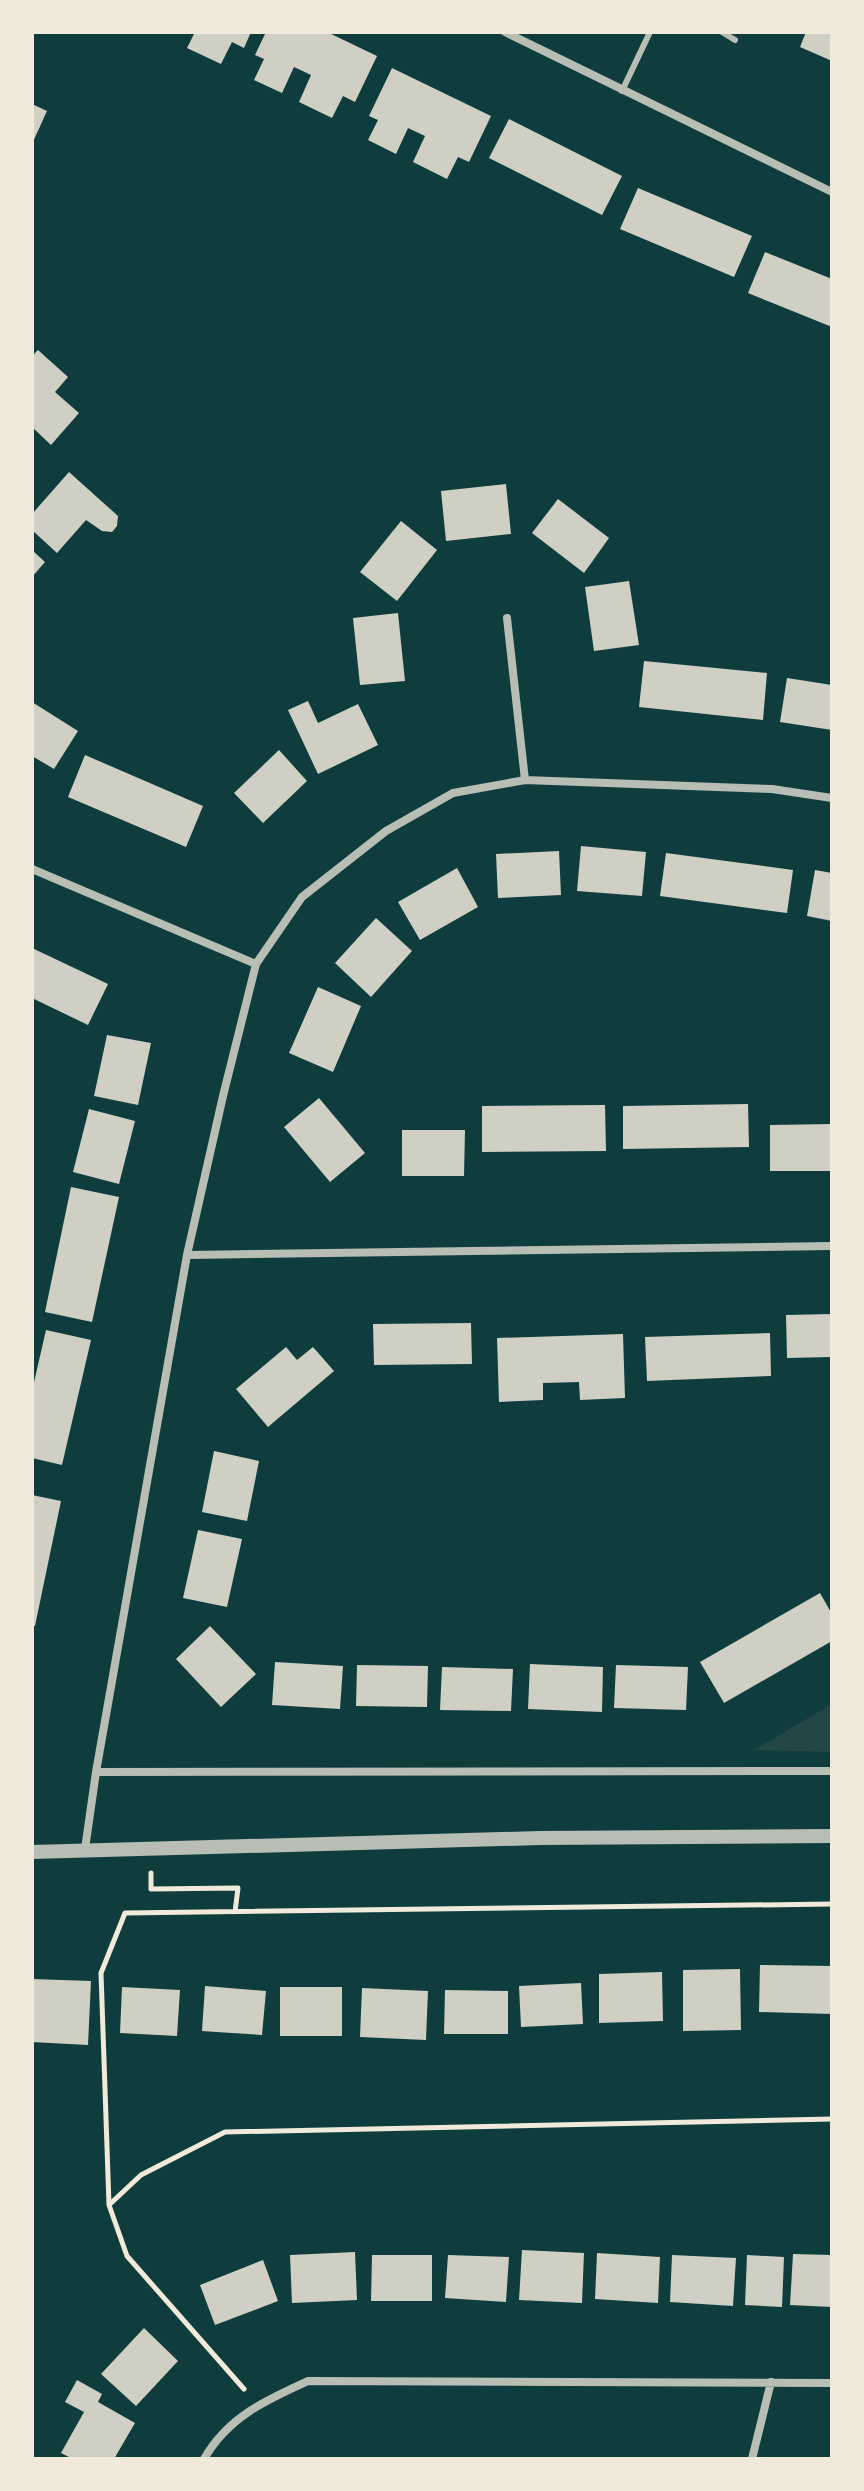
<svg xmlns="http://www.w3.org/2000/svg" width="864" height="2491" font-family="'Exo 2',sans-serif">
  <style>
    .green { fill: #244646 }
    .building { fill: #cfcfc3 }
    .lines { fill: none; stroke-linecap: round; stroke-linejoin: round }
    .path { stroke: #f1e9da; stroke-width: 5 }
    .service { stroke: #b8beb3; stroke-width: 6 }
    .minor { stroke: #b8beb3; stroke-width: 8 }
    .tertiary { stroke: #b8beb3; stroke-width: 14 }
  </style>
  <rect width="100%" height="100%" fill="#0f3d3e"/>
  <path class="green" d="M832 1704V1752L754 1750Z"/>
  <path class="building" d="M195 32H251L244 48 232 42 221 64 187 48Z
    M266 32H327L377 56 355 102 343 96 332 118 299 102 311 75 294 67 282 93 254 80 264 59 255 55Z
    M806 32H832V61L800 47Z
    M392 68 491 116 469 162 458 157 447 179 413 162 425 136 408 128 396 154 368 140 378 120 369 116Z
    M32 104 47 111 32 144Z
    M509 119 622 176 602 215 489 158Z
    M638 188 752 236 734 277 620 229Z
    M765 252 832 279V327L748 293Z
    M38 350 68 377 55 392 79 413 51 445 32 427V356Z
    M69 472 118 516 117 526 112 532 102 531 86 520 57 553 32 530V514Z
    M506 484 511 534 446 541 441 491Z
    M558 499 609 538 584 573 532 533Z
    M401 521 437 550 397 601 360 572Z
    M32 550 45 562 32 577Z
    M629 581 639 645 594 651 585 587Z
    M398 613 405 681 360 685 353 618Z
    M644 661 767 673 763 720 639 707Z
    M787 678 832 685V730L780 722Z
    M308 701 318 723 358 704 378 745 318 774 288 710Z
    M32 702 78 731 54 769 32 756Z
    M279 750 307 781 263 823 234 793Z
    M85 755 203 806 186 847 68 797Z
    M581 846 646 852 642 896 577 891Z
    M559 851 561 895 498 898 496 854Z
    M666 853 793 870 787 913 660 896Z
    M457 868 478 907 420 940 398 902Z
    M815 870 832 873V921L807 916Z
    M376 918 412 951 371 997 335 963Z
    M32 948 108 984 88 1025 32 998Z
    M318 987 361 1006 333 1072 289 1053Z
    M107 1035 151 1043 138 1105 94 1096Z
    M319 1098 365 1153 330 1182 284 1127Z
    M748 1104 749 1147 623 1149V1106Z
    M605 1105 606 1151 482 1152V1106Z
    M89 1109 135 1121 119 1184 73 1172Z
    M832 1124V1171H770V1125Z
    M402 1130H465L464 1176H402Z
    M71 1187 119 1197 92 1322 45 1312Z
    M832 1314V1357L787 1358 786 1315Z
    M471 1323 472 1364 374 1365 373 1324Z
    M46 1330 91 1340 62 1465 32 1458V1391Z
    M770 1333 771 1376 647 1381 645 1337Z
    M623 1334 625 1398 580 1400 579 1382 543 1383V1400L499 1402 497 1338Z
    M286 1347 297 1360 313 1347 334 1371 268 1427 236 1389Z
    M214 1451 259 1461 247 1521 202 1512Z
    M32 1495 61 1501 35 1626H32Z
    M198 1530 242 1539 227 1607 183 1598Z
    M820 1593 832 1614V1641L724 1703 700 1662Z
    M210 1626 256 1674 221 1707 176 1659Z
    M275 1662 343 1666 340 1709 272 1705Z
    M530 1664 603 1667 602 1712 528 1709Z
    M357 1665 428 1666 427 1707 356 1706Z
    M616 1665 688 1667 686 1710 614 1708Z
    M442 1667 513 1669 511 1711 440 1710Z
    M760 1965 832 1966V2014L759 2012Z
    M740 1969 741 2030 683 2031V1970Z
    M662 1972 663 2021 599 2023V1974Z
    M32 1979 91 1981 88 2045 32 2042Z
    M581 1983 583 2024 521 2027 519 1986Z
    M205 1986 266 1991 262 2035 202 2031Z
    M122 1987 180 1990 177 2036 120 2033Z
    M280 1987H342V2036H280Z
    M362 1988 428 1991 426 2040 360 2037Z
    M445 1990 508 1991V2034H444Z
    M522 2250 584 2253 582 2303 519 2300Z
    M355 2252 357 2300 292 2303 290 2255Z
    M597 2253 660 2257 658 2303 595 2299Z
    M793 2254 832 2255V2307L790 2305Z
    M372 2255H432V2301H371Z
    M448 2255 509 2257 506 2302 445 2298Z
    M672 2255 736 2258 733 2306 670 2302Z
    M747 2255 784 2257 782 2307 745 2305Z
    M263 2260 278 2301 215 2325 200 2285Z
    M144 2328 178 2361 136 2406 101 2374Z
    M77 2380 102 2394 98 2402 135 2423 114 2459H73L61 2453 84 2412 65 2402Z"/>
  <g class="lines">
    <path class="path" d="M151 1873V1889L238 1888 235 1912
      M109 2205 141 2175 225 2132 832 2119
      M244 2389 127 2256 109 2205 101 1973 125 1913 832 1904"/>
    <path class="service" d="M722 32 735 40
      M622 91 650 32"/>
    <path class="minor" d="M505 32 832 192
      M507 618 525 780
      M32 869 256 964
      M187 1255 832 1246
      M96 1772 832 1771
      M85 1849 96 1772 187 1255 223 1096 256 964 302 897 386 831 453 793 525 780 772 789 832 798
      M204 2459C228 2417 266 2400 308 2381L832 2383
      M752 2459 771 2382"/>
    <path class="tertiary" d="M32 1852 540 1838 832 1836"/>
  </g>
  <rect width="864" height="2491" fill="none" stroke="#f1e9da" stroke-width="68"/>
</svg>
